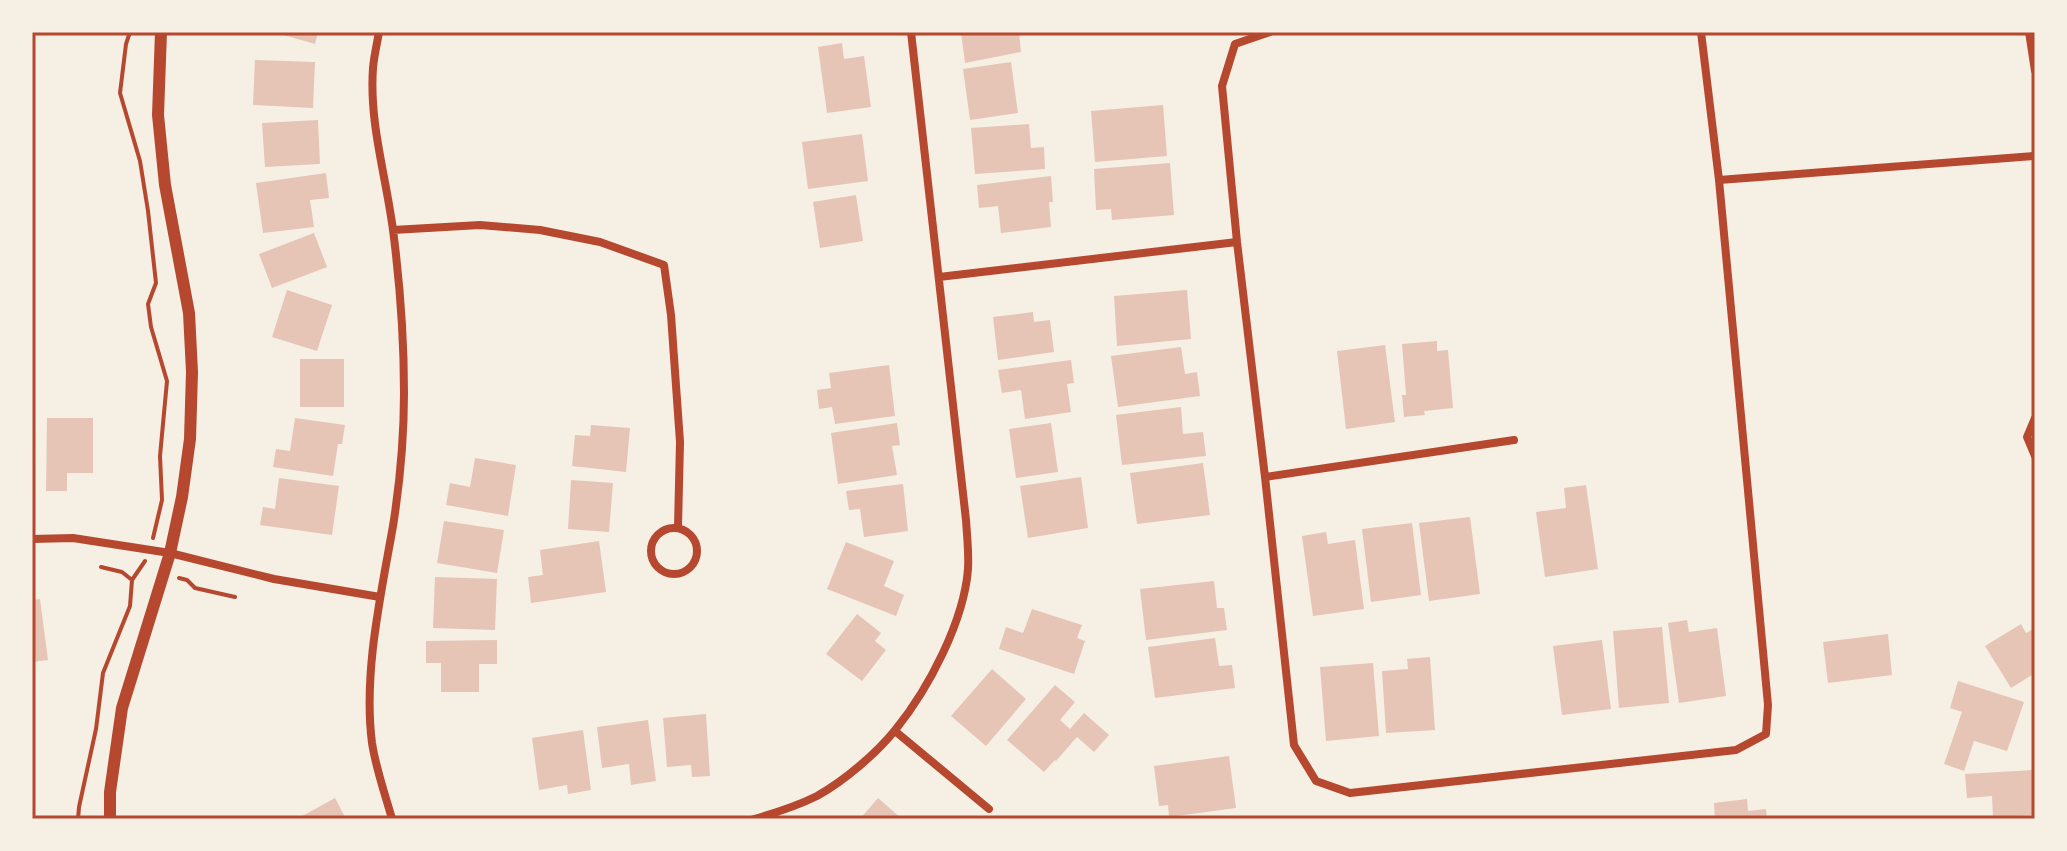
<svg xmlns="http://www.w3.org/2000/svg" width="2067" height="851" font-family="'IBM Plex Sans',sans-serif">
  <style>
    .building { fill: #e6c5b7 }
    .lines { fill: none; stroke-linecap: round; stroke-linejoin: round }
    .path { stroke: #b5482f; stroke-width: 4 }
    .minor { stroke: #b5482f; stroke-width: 8 }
    .tertiary { stroke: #b5482f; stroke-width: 12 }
    .neatline { fill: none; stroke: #b5482f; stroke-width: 3 }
  </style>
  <rect width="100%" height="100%" fill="#f6efe4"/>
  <path class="building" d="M273 32H318L315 44Z
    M961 32H1019L1021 52 965 63Z
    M842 43 844 59 864 56 871 107 827 113 818 47Z
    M255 60 315 62 313 108 253 105Z
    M1011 62 1018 113 970 120 963 69Z
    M1163 105 1167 156 1095 162 1091 111Z
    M318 120 320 164 265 167 262 123Z
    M1029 124 1031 148 1044 147 1045 169 975 174 971 128Z
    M862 134 868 181 808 189 802 142Z
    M1170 163 1174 215 1112 220 1111 209 1096 210 1094 169Z
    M326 173 329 198 310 200 314 227 263 233 256 183Z
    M1051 176 1053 202H1049L1051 227 1001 233 998 206 979 208 977 185Z
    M856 195 863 241 820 248 813 202Z
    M314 233 327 267 272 288 259 254Z
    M287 290 332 305 317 351 272 337Z
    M1187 290 1191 339 1117 346 1114 296Z
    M1033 312 1034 322 1050 320 1054 352 998 360 993 317Z
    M1437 341V351L1448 350 1453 408 1424 411 1425 415 1404 417 1402 395H1406L1402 344Z
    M1385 345 1395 422 1346 429 1337 351Z
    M1181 347 1185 374 1197 372 1200 396 1118 407 1111 356Z
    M300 359H344V407H300Z
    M1071 360 1074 383 1067 384 1071 412 1025 419 1021 390 1002 393 998 370Z
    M889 365 895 416 835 424 832 407 819 409 817 390 831 388 829 373Z
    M1181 407 1183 434 1203 432 1206 456 1122 465 1116 415Z
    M47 418H93V473H67V491H46Z
    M295 418 345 425 342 444H338L333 476 273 467 276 449 290 451Z
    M897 423 900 445 892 446 897 475 838 484 831 433Z
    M1051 423 1058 472 1016 478 1009 429Z
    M591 425 630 428 626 472 572 466 575 435 590 436Z
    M475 458 516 465 508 516 446 505 450 483 470 487Z
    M1203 463 1210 515 1137 524 1130 473Z
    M1081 477 1088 528 1028 538 1020 486Z
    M279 478 339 486 332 535 260 525 263 507 275 509Z
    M571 480 613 483 609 532 568 529Z
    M903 484 908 531 864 537 860 509 849 510 846 491Z
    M1586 485 1598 569 1545 577 1536 512 1566 508 1564 488Z
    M1470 517 1480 594 1429 601 1419 523Z
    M444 521 504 530 497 573 437 563Z
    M1412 523 1421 595 1371 602 1362 529Z
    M1326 532 1328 544 1355 540 1364 609 1313 616 1302 536Z
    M599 541 606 592 531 603 528 577 543 575 540 550Z
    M846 542 894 561 884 586 904 595 896 616 827 589Z
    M435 577 497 579 495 630 433 628Z
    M1214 581 1217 608H1224L1227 630 1146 640 1140 589Z
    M40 599 48 660 32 662V600Z
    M1032 609 1082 625 1077 638 1085 641 1074 674 999 649 1006 627 1023 633Z
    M857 614 881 633 875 641 886 650 862 681 826 654Z
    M1687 620 1689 632 1717 628 1726 696 1679 703 1668 623Z
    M2021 624 2026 633 2035 628V673L2011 688 1985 646Z
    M1662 627 1669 703 1619 708 1613 631Z
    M1888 634 1892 675 1828 683 1823 642Z
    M1215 638 1219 666 1232 665 1235 688 1155 698 1148 647Z
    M497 640V664H479V692H441V663H426V641Z
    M1602 640 1611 709 1562 715 1553 646Z
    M1430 657 1435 730 1386 733 1382 671 1408 669 1407 659Z
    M1373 663 1379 736 1326 741 1320 667Z
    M992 669 1026 699 986 746 951 716Z
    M1958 681 2024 702 2007 751 1974 741 1964 771 1944 764 1962 712 1950 708Z
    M1055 685 1075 702 1060 720 1070 729 1084 713 1109 735 1094 752 1077 737 1056 761 1055 760 1044 772 1007 740Z
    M706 714 710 776 692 777 691 765 667 767 663 718Z
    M648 720 656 781 631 785 629 764 602 768 597 727Z
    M583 730 591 790 568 794 567 785 539 790 532 738Z
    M1229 756 1236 808 1169 817 1168 805 1159 806 1154 766Z
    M2034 770 2035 815 1993 818 1992 796 1967 798 1965 774Z
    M335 798 346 819H297Z
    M878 798 902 819H860Z
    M1747 799 1748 811 1766 809 1767 819H1715L1714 803Z"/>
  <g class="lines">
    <path class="path" d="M130 32 126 44 120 93 140 161 148 211 156 283 148 304 151 327 167 381 160 456 162 500 153 538
      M101 567 122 572 132 580
      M179 578 187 580 195 588 235 597
      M78 819 79 807 96 729 103 673 130 606 132 580 145 561"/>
    <path class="minor" d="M379 32C377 44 374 56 373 68 369 123 386 176 393 230 400 284 404 339 404 393 404 438 400 482 393 526 381 594 363 674 372 743 376 769 385 794 392 819
      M1270 32 1235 44 1222 86 1237 242 1265 477 1294 745 1316 781 1350 793 1736 750 1766 734 1768 705 1719 180 1701 32
      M2029 32 2035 71
      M1719 180 2035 156
      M393 230 480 225 540 230 600 242 664 265 671 315 680 442 678 527
      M939 277 1237 242
      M2035 418 2027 437 2035 456
      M1265 477 1514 440
      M651 551a23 23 0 1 1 46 0a23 23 0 1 1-46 0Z
      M32 539 73 538 170 553 274 579 380 597
      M895 731 989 809
      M754 819C775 813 797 806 817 796 844 781 877 753 896 729 929 688 964 621 968 569 969 553 967 536 966 520L911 32"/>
    <path class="tertiary" d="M110 819V792L122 708 170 553 182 497 190 439 192 372 189 313 165 185 158 115 161 32"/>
  </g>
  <rect width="2067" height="851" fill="none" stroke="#f6efe4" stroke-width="68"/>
  <rect x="34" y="34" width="1999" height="783" class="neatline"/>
</svg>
